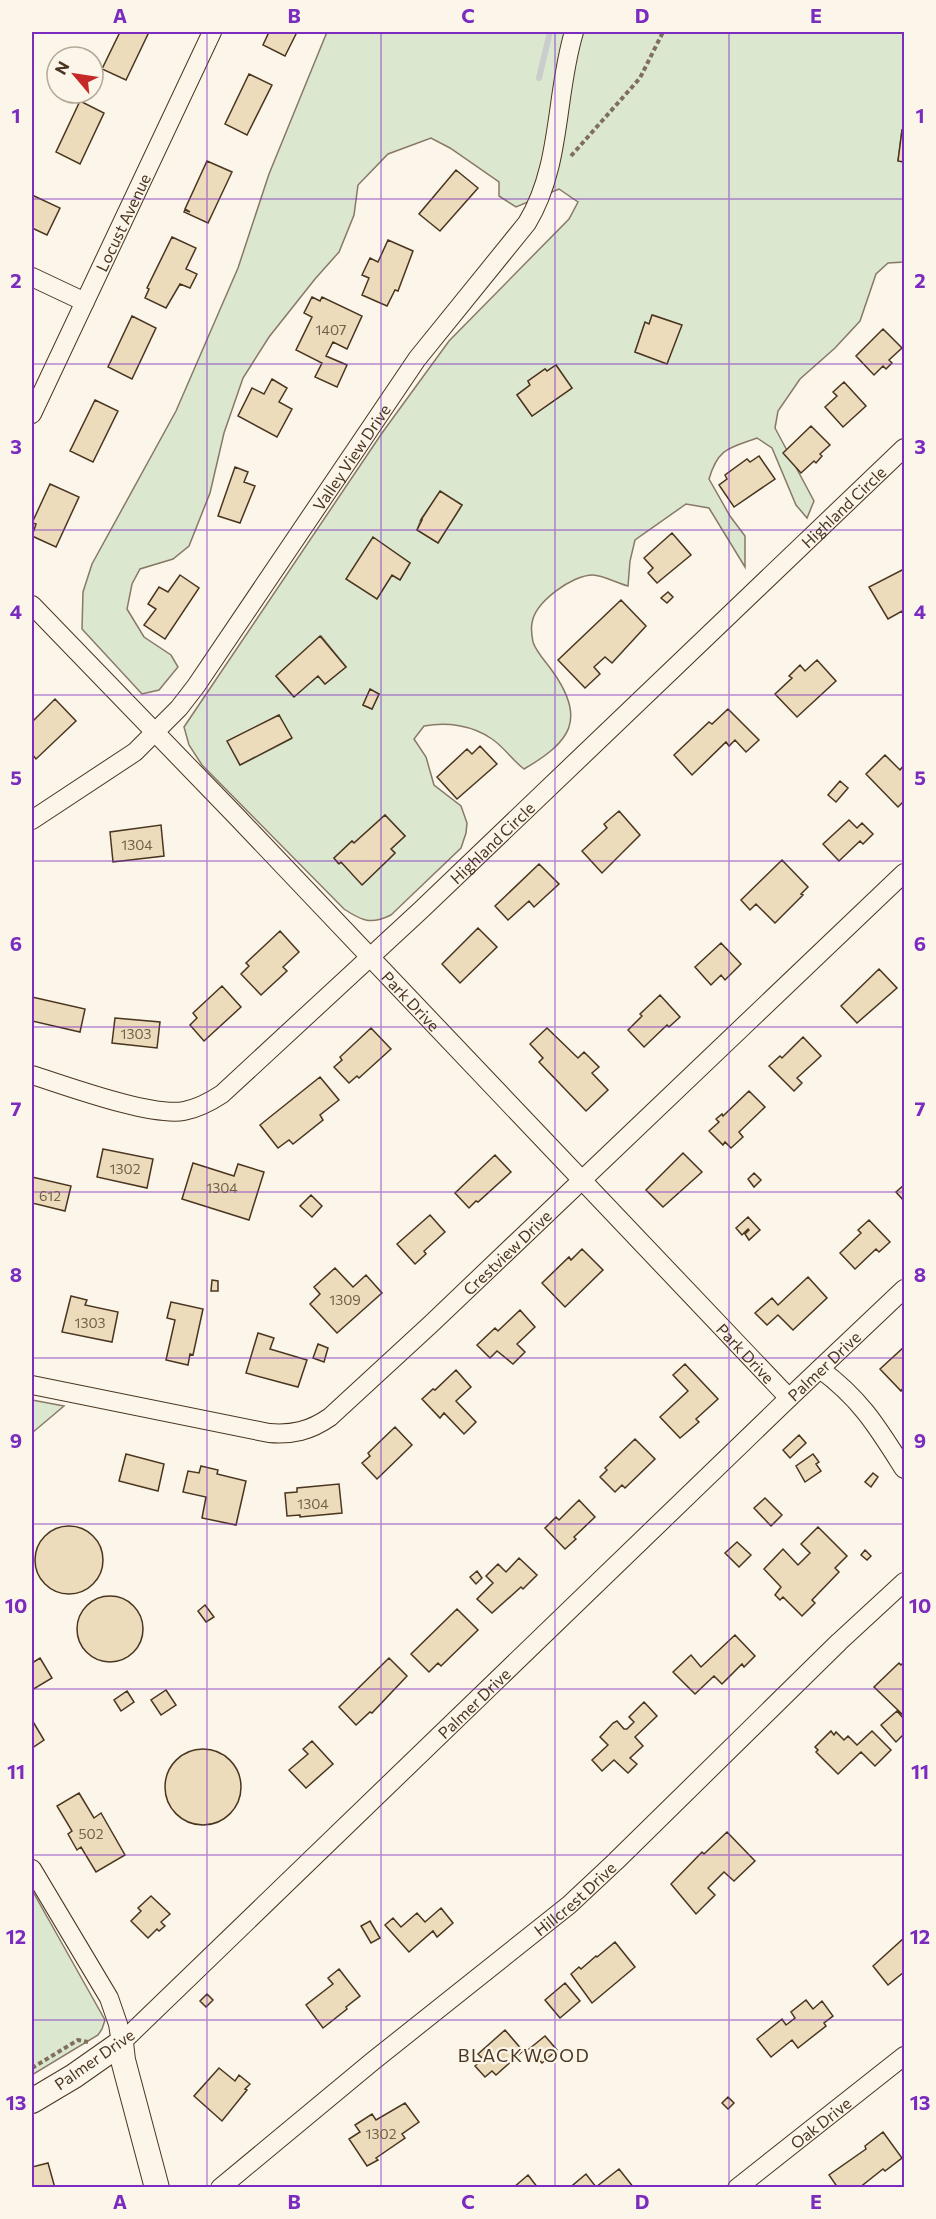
<svg xmlns="http://www.w3.org/2000/svg" width="936" height="2219" font-family="Commissioner,sans-serif">
  <style>
    .green { fill: #dce7d0; stroke: #887966; stroke-width: 1.5; fill-rule: evenodd }
    .lines { fill: none; stroke-linecap: round; stroke-linejoin: round }
    .stream { stroke: #c9cecd; stroke-width: 6 }
    .building { fill: #ecdcbc; stroke: #4a3520; stroke-width: 1.5 }
    .street-casing { stroke: #4a3520; stroke-width: 20 }
    .secondary-casing { stroke: #4a3520; stroke-width: 26 }
    .path { stroke: #7f6f5c; stroke-width: 4; stroke-dasharray: 4.5 3; stroke-linecap: butt }
    .street { stroke: #fbf6e9; stroke-width: 18 }
    .secondary { stroke: #fbf6e9; stroke-width: 24 }
    .grid { fill: none; stroke: #7b2cbf; stroke-width: 1.5; stroke-opacity: 0.55 }
    .labels { text-anchor: middle; dominant-baseline: central; stroke-width: 4.5; stroke-linejoin: round; paint-order: stroke }
    .number-label { font-size: 14px; fill: #725f47 }
    .street-label { font-size: 16px; fill: #4a3520; stroke: #fbf6e9 }
    .neighbourhood-label { font-size: 18px; letter-spacing: 1.5px; fill: #4a3520; stroke: #fbf6e9 }
    .neatline { fill: none; stroke: #7b2cbf; stroke-width: 2 }
    .grid-label { font-size: 20px; text-anchor: middle; font-weight: bold; fill: #7b2cbf }
  </style>
  <rect width="100%" height="100%" fill="#fbf6e9"/>
  <path class="green" d="M327 32H904V130H902L898 161 904 162V262L888 263 876 274 860 321 835 348 800 379 778 411 775 428 814 501 807 518 796 505 772 448 757 438C729 448 718 448 709 479L730 516 745 536V567L709 508 686 504 635 540 630 561 628 586C619 584 602 575 593 575 572 575 535 602 532 623 531 628 532 637 533 642 536 652 547 663 553 672 587 720 570 742 524 769 512 760 504 747 492 739 472 725 447 722 424 726L414 739 426 757 434 785 461 806 467 823 466 833 461 848 391 915C371 925 362 921 344 909L202 765 189 745 184 727 382 433 449 341 569 219 578 202 559 189 516 207 499 196V182L450 148 431 138 388 154 358 185 354 215 339 252 315 279 269 337 243 378 224 433 210 493 189 546 173 559 140 569 132 584 127 609 144 637 171 655 178 667 159 690 142 694 82 629 83 592 92 564 176 411 238 268 269 174ZM653 315 681 325 667 363 635 352 645 323 649 324ZM556 365 572 388 532 416 517 395 530 385 528 381 545 369 547 371ZM440 492 462 505 438 543 417 530 421 519ZM373 538 410 563 400 580 392 575 377 598ZM321 636 346 667 325 684 318 676 293 696 276 676ZM370 690 379 694 372 709 363 705ZM279 715 291 739 240 765 228 741ZM385 815 405 836 391 849 395 853 363 884 341 862 338 863 334 858 352 841 354 843Z
    M32 1400 64 1406 32 1433Z
    M32 1890 105 2020 102 2029 98 2035 32 2075Z"/>
  <g class="lines">
    <path class="stream" d="M539 78 550 32"/>
  </g>
  <path class="building" d="M120 32H149L126 80 102 69Z
    M269 32H297L285 56 263 45Z
    M249 74 272 85 247 135 225 124Z
    M80 101 104 113 80 164 56 152Z
    M902 130H904V162L898 161Z
    M207 161 232 172 208 223 184 212 185 210 190 212 185 209Z
    M456 170 478 188 440 231 419 214Z
    M32 195 60 208 47 235 32 228Z
    M172 237 196 248 186 269 197 274 190 288 180 284 166 308 145 298 149 289 147 288Z
    M388 240 413 251 398 291 395 290 387 306 362 295 369 278 362 275 370 258 378 262Z
    M312 297 320 301 322 297 362 316 347 349 333 342 326 356 347 365 337 387 315 377 322 363 296 350 312 317 304 313Z
    M652 315 682 325 667 364 635 352 645 322 649 324Z
    M132 316 156 328 132 379 108 367Z
    M883 329 902 348 889 360 892 363 886 369 883 366 874 375 856 356Z
    M556 365 572 388 532 416 517 395 530 385 528 381 545 369 547 371Z
    M272 379 287 388 279 402 292 409 277 437 238 416 252 388 264 394Z
    M844 382 866 406 843 427 825 407 837 396 833 392Z
    M95 400 118 411 93 462 70 451Z
    M811 426 830 445 820 454 822 456 816 463 814 461 801 473 783 453Z
    M759 456 775 479 734 507 719 485 727 479 725 475 747 459 750 462Z
    M235 467 248 472 244 482 255 486 240 523 218 516Z
    M50 484 79 497 56 547 32 536 36 524 32 523Z
    M440 491 462 505 438 543 417 530 422 520H421Z
    M672 533 691 555 657 583 648 573 653 568 644 558Z
    M373 537 410 563 400 580 392 575 377 599 346 579Z
    M904 569V616L902 611 888 619 869 587Z
    M180 575 199 588 165 639 144 625 156 609 148 604 159 587 168 592Z
    M668 592 673 597 667 603 661 598Z
    M621 600 646 626 612 663 605 657 594 667 600 674 585 688 558 660Z
    M320 636 346 667 325 684 318 676 294 697 276 676Z
    M817 660 836 681 797 717 775 694 792 678 789 676 800 665 805 671Z
    M370 689 379 694 372 709 363 705Z
    M55 699 76 721 36 759 32 754V722Z
    M728 709 759 740 746 752 735 740 729 746 726 742 692 775 674 755 709 722 712 724Z
    M279 715 292 738 240 765 227 741Z
    M480 746 497 764 457 799 437 777 467 749 472 754Z
    M885 755 900 770 904 765V801L898 807 866 774Z
    M840 781 848 788 836 802 828 795Z
    M619 811 640 835 602 873 582 851 607 828 604 824Z
    M385 815 405 836 391 849 395 853 388 860 362 885 341 862 339 864 334 858 352 841 354 843Z
    M849 820 857 828 862 823 873 834 863 844 860 841 839 861 823 844Z
    M161 825 164 856 113 862 110 832Z
    M782 860 808 887 801 894 803 895 775 923 756 904 750 910 741 900Z
    M539 864 559 884 534 907 529 901 508 920 495 906Z
    M478 928 497 947 460 983 442 964Z
    M280 931 299 952 283 967 287 971 261 995 241 974 249 966 246 963Z
    M721 943 741 964 725 980 721 975 711 985 695 967Z
    M879 969 897 988 857 1023 841 1006Z
    M222 986 241 1007 204 1041 190 1025 197 1018 193 1013Z
    M660 995 680 1017 669 1027 667 1025 644 1047 628 1030 642 1016 640 1014Z
    M32 997 85 1009 80 1032 32 1021Z
    M115 1018 160 1022 157 1048 112 1043Z
    M371 1028 391 1049 359 1078 357 1076 349 1083 334 1067 342 1060 340 1057Z
    M547 1028 578 1058 584 1052 599 1067 592 1073 608 1090 586 1111 539 1062 543 1058 530 1044Z
    M803 1037 821 1056 797 1078 802 1083 794 1091 769 1066 780 1056 782 1058Z
    M320 1077 339 1100 320 1115 323 1120 293 1144 289 1140 278 1148 260 1125Z
    M749 1091 765 1107 739 1132 743 1137 731 1148 725 1142 723 1145 709 1131 719 1122 716 1119 722 1114 723 1116Z
    M103 1149 153 1159 147 1188 97 1177Z
    M683 1153 702 1172 663 1207 646 1190Z
    M495 1155 511 1172 478 1202 476 1201 469 1208 455 1193Z
    M193 1163 234 1176 238 1164 264 1172 249 1220 182 1199Z
    M754 1173 761 1180 754 1187 748 1179Z
    M32 1177 71 1186 65 1211 32 1203Z
    M904 1185V1201L896 1192Z
    M311 1195 322 1206 312 1217 300 1206Z
    M430 1215 445 1232 424 1251 426 1254 415 1264 397 1244Z
    M748 1217 760 1230 749 1240 745 1234 749 1230 748 1229 742 1235 736 1228Z
    M869 1220 890 1242 879 1252 876 1249 855 1269 840 1253 861 1233 858 1230Z
    M582 1249 603 1270 565 1307 542 1283 569 1257 571 1260Z
    M335 1268 353 1287 366 1275 382 1293 337 1333 310 1304 320 1294 314 1287Z
    M808 1277 827 1298 793 1330 778 1315 767 1325 755 1313 772 1298 778 1305Z
    M212 1280 218 1281V1291H211Z
    M71 1296 87 1300 85 1305 118 1312 112 1342 62 1332Z
    M171 1302 203 1309 193 1355 190 1354 188 1365 166 1360 175 1320 167 1318Z
    M520 1310 535 1327 517 1344 525 1352 513 1364 497 1351 490 1358 477 1345 495 1328 498 1331Z
    M258 1333 274 1338 270 1349 307 1360 298 1387 246 1373Z
    M318 1344 328 1348 324 1362 313 1358Z
    M904 1347V1387L901 1391 880 1369Z
    M685 1364 718 1399 696 1419 699 1422 680 1438 660 1417 688 1391 673 1375Z
    M456 1370 471 1387 456 1401 476 1422 464 1434 444 1413 440 1418 422 1399 433 1389 435 1390Z
    M395 1427 412 1445 377 1479 362 1463 370 1456 368 1453Z
    M799 1435 806 1443 790 1458 783 1450Z
    M635 1439 655 1459 625 1488 622 1485 615 1492 600 1477 607 1470 605 1468Z
    M126 1454 164 1464 158 1491 119 1481Z
    M813 1454 819 1462 816 1464 821 1471 805 1482 796 1466Z
    M201 1466 218 1470 217 1474 246 1481 236 1525 202 1518 206 1497 183 1492 188 1471 199 1473Z
    M873 1473 878 1477 871 1487 865 1482Z
    M339 1484 342 1513 300 1517V1515L287 1516 285 1493 297 1492V1488Z
    M765 1498 782 1515 771 1526 754 1508Z
    M579 1500 595 1517 574 1537 576 1539 565 1549 545 1528 556 1517 559 1520Z
    M35 1560a34 34 0 1 1 68 0a34 34 0 1 1-68 0Z
    M818 1527 847 1556 835 1568 839 1572 812 1600 815 1603 802 1616 783 1597 780 1600 775 1595 781 1587 764 1569 783 1549 798 1565 810 1553 801 1544Z
    M737 1542 751 1555 739 1567 725 1553Z
    M865 1550 871 1556 867 1560 861 1555Z
    M519 1558 537 1575 523 1589 521 1587 492 1613 477 1599 493 1583 486 1576 498 1564 506 1572Z
    M477 1571 482 1578 476 1584 470 1577Z
    M77 1629a33 33 0 1 1 66 0a33 33 0 1 1-66 0Z
    M205 1605 214 1617 206 1622 198 1611Z
    M457 1609 478 1630 441 1666 438 1663 429 1672 411 1654Z
    M735 1635 755 1656 744 1667 742 1664 722 1684 714 1676 695 1694 673 1672 691 1655 701 1667Z
    M40 1658 52 1678 32 1690V1663Z
    M389 1658 407 1676 372 1713 370 1712 356 1725 339 1707Z
    M904 1662V1716L874 1687 899 1663 901 1665Z
    M166 1690 176 1705 161 1715 151 1700Z
    M127 1691 134 1702 121 1711 114 1700Z
    M644 1702 657 1716 635 1737 643 1746 630 1758 637 1764 628 1773 614 1760 602 1771 592 1760 608 1745 600 1737 613 1723 617 1721 624 1729H627L634 1722 629 1717Z
    M897 1711 904 1719V1734L896 1742 881 1725Z
    M32 1720 44 1740 32 1748Z
    M831 1731 834 1735 836 1732 844 1740 848 1736 857 1745 872 1731 891 1750 875 1766 861 1752 838 1774 816 1752 818 1750 815 1747Z
    M312 1741 333 1764 306 1788 289 1770 308 1754 303 1749Z
    M165 1787a38 38 0 1 1 76 0a38 38 0 1 1-76 0Z
    M79 1793 94 1818 101 1813 125 1855 96 1872 81 1847 77 1850 68 1834 72 1831 57 1806Z
    M727 1832 755 1861 734 1881 724 1872 708 1888 715 1895 696 1914 671 1884 702 1852 704 1854Z
    M151 1896 170 1914 161 1922 165 1926 159 1931 157 1929 148 1938 131 1921 141 1911 138 1908Z
    M441 1908 453 1923 437 1937 433 1931 409 1952 385 1925 393 1918 401 1927 417 1913 425 1922Z
    M370 1921 380 1938 371 1943 361 1926Z
    M904 1938V1972L888 1985 873 1966Z
    M615 1942 635 1967 592 2003 571 1974 579 1967 581 1969 596 1956 597 1957Z
    M339 1969 360 1996 346 2007 347 2009 323 2028 306 2005 333 1984 328 1978Z
    M565 1983 580 2001 560 2018 545 2000Z
    M207 1994 213 2000 206 2007 200 2001Z
    M806 2000 813 2009 822 2001 833 2016 824 2023 826 2026 798 2048 792 2040 771 2057 757 2039 782 2019 786 2025 795 2018 791 2012Z
    M505 2030 523 2051 496 2075 492 2071 485 2077 475 2066 483 2059 478 2054Z
    M545 2036 557 2050 542 2063 529 2049Z
    M219 2068 235 2081 239 2075 250 2084 245 2089 247 2090 222 2121 194 2096Z
    M728 2097 734 2103 728 2109 722 2103Z
    M405 2103 419 2122 402 2134 405 2138 376 2158 378 2160 367 2166 349 2139 360 2132 355 2125 372 2114 376 2120Z
    M883 2132 902 2158 885 2171 883 2169 859 2188H838L829 2175 866 2149 865 2146Z
    M48 2163 55 2188H32V2167Z
    M619 2169 634 2188H575L573 2185 586 2174 596 2187Z
    M528 2175 538 2188H513Z"/>
  <g class="lines">
    <defs>
      <g id="street">
        <path d="M32 277 85 302"/>
        <path id="s1" d="M32 414 212 32"/>
        <path id="s2" d="M32 605 238 818 789 1398"/>
        <path id="s3" d="M32 820 135 752 179 708 196 686 417 359 527 223C562 166 555 94 574 32"/>
        <path id="s4" d="M32 1075C67 1086 151 1117 184 1111 199 1108 210 1102 222 1094L421 910 904 448"/>
        <path d="M820 1369C861 1399 878 1428 904 1469"/>
        <path id="s5" d="M32 1385 269 1433C292 1435 310 1431 330 1417L431 1324 904 873"/>
        <path d="M32 1869 109 1998 118 2024 121 2043"/>
        <path id="s6" d="M121 2043 789 1398 904 1289"/>
        <path id="s7" d="M220 2188 373 2061 569 1905 616 1861 839 1642 904 1582"/>
        <path id="s8" d="M737 2188 904 2056"/>
      </g>
      <path id="secondary" d="M121 2043 123 2060 157 2188
        M32 2101 74 2076 121 2043"/>
    </defs>
    <use href="#street" class="street-casing"/>
    <use href="#secondary" class="secondary-casing"/>
    <path class="path" d="M571 156 640 78 663 32
      M32 2068 78 2040 88 2042"/>
    <use href="#street" class="street"/>
    <use href="#secondary" class="secondary"/>
  </g>
  <path class="grid" d="M207 32V2188M381 32V2188M555 32V2188M729 32V2188M32 199H904M32 364H904M32 530H904M32 695H904M32 861H904M32 1027H904M32 1192H904M32 1358H904M32 1524H904M32 1689H904M32 1855H904M32 2020H904"/>
  <g class="labels">
    <g class="number-label">
      <text x="331" y="329">1407</text>
      <text x="137" y="844">1304</text>
      <text x="136" y="1033">1303</text>
      <text x="125" y="1168">1302</text>
      <text x="222" y="1187">1304</text>
      <text x="50" y="1195">612</text>
      <text x="345" y="1299">1309</text>
      <text x="90" y="1322">1303</text>
      <text x="313" y="1503">1304</text>
      <text x="91" y="1833">502</text>
      <text x="381" y="2133">1302</text>
    </g>
    <g class="street-label">
      <text stroke="none"><textPath href="#s1" startOffset="212">Locust Avenue</textPath></text>
      <text stroke="none"><textPath href="#s3" startOffset="490">Valley View Drive</textPath></text>
      <text stroke="none"><textPath href="#s4" startOffset="1054">Highland Circle</textPath></text>
      <text stroke="none"><textPath href="#s4" startOffset="568">Highland Circle</textPath></text>
      <text stroke="none"><textPath href="#s2" startOffset="548">Park Drive</textPath></text>
      <text stroke="none"><textPath href="#s5" startOffset="548">Crestview Drive</textPath></text>
      <text stroke="none"><textPath href="#s2" startOffset="1034">Park Drive</textPath></text>
      <text stroke="none"><textPath href="#s6" startOffset="976">Palmer Drive</textPath></text>
      <text stroke="none"><textPath href="#s6" startOffset="490">Palmer Drive</textPath></text>
      <text stroke="none"><textPath href="#s7" startOffset="458">Hillcrest Drive</textPath></text>
      <text transform="translate(94 2059) rotate(-35)">Palmer Drive</text>
      <text stroke="none"><textPath href="#s8" startOffset="106">Oak Drive</textPath></text>
    </g>
    <g class="neighbourhood-label">
      <text x="524" y="2055">BLACKWOOD</text>
    </g>
  </g>
  <rect width="936" height="2219" fill="none" stroke="#fbf6e9" stroke-width="66"/>
  <g transform="translate(75 75) rotate(299)"><circle r="28" fill="#fbf6e9" stroke="#b4a999" stroke-width="1.5"/>
  <path d="M0-4.5L10 22L0 15L-10 22Z" fill="#c62828"/>
  <text y="-9" font-size="16" font-weight="bold" text-anchor="middle" fill="#4a3520">N</text>
  </g>
  <rect x="33" y="33" width="870" height="2153" class="neatline"/>
  <g class="grid-label">
    <text x="120" y="23">A</text>
    <text x="294" y="23">B</text>
    <text x="468" y="23">C</text>
    <text x="642" y="23">D</text>
    <text x="816" y="23">E</text>
    <text x="16" y="123">1</text>
    <text x="920" y="123">1</text>
    <text x="16" y="288">2</text>
    <text x="920" y="288">2</text>
    <text x="16" y="454">3</text>
    <text x="920" y="454">3</text>
    <text x="16" y="619">4</text>
    <text x="920" y="619">4</text>
    <text x="16" y="785">5</text>
    <text x="920" y="785">5</text>
    <text x="16" y="951">6</text>
    <text x="920" y="951">6</text>
    <text x="16" y="1116">7</text>
    <text x="920" y="1116">7</text>
    <text x="16" y="1282">8</text>
    <text x="920" y="1282">8</text>
    <text x="16" y="1448">9</text>
    <text x="920" y="1448">9</text>
    <text x="16" y="1613">10</text>
    <text x="920" y="1613">10</text>
    <text x="16" y="1779">11</text>
    <text x="920" y="1779">11</text>
    <text x="16" y="1944">12</text>
    <text x="920" y="1944">12</text>
    <text x="16" y="2110">13</text>
    <text x="920" y="2110">13</text>
    <text x="120" y="2209">A</text>
    <text x="294" y="2209">B</text>
    <text x="468" y="2209">C</text>
    <text x="642" y="2209">D</text>
    <text x="816" y="2209">E</text>
  </g>
</svg>
